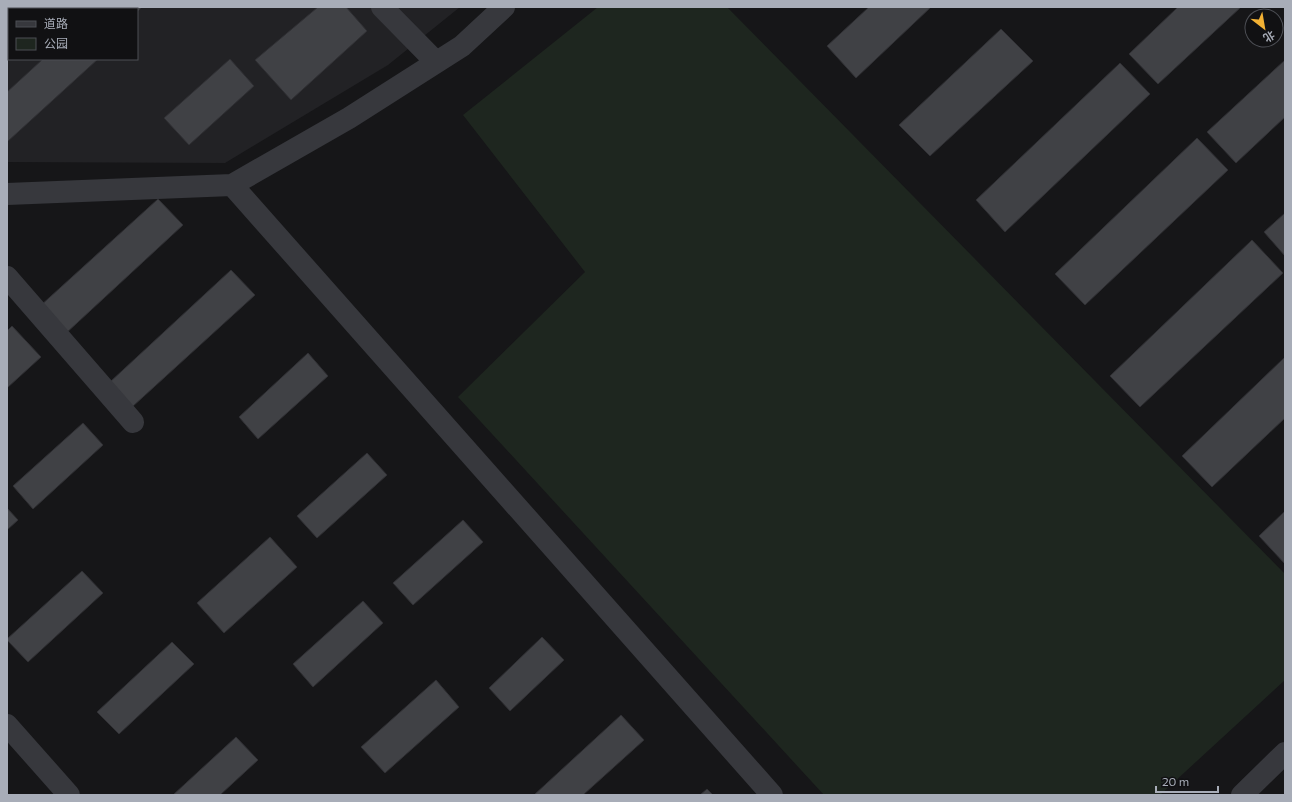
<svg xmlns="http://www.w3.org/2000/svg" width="1292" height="802" font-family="Commissioner,'Noto Sans SC',sans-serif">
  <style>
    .built { fill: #222225; fill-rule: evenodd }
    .green { fill: #1e261f }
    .building { fill: #404145; stroke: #303034 }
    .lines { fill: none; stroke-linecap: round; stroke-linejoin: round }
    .minor { stroke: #37383d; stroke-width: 22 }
  </style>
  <rect width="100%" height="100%" fill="#161618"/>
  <path class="built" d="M7 7H460L388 65 225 163 7 162ZM9 9H137V59H9Z"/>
  <path class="green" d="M598 7H727L1285 574V680L1160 795H824L458 397 585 272 463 115Z"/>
  <path class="building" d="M92 7H142L137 12V9H90Z
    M318 7H346L367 31 291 100 255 60Z
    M869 7H931L856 78 827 46Z
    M1178 7H1241L1158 84 1129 54Z
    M1001 29 1033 61 930 156 899 125Z
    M43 59H98L7 142V92Z
    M230 59 254 86 189 145 164 118Z
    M1285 60V117L1236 163 1207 132Z
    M1120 63 1150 94 1005 232 976 200Z
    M1197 138 1228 170 1085 305 1055 274Z
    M158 199 183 225 64 335 39 307Z
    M1285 213V256L1264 232Z
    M1252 240 1283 273 1140 407 1110 376Z
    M231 270 255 295 132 407 110 382Z
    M12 326 41 357 7 388V331Z
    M308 353 328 376 258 439 239 417Z
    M1285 357V418L1212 487 1182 456Z
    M83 423 103 445 33 509 13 486Z
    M367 453 387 475 317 538 297 516Z
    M7 508 18 520 7 530Z
    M1285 511V564L1259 536Z
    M463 520 483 542 413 605 393 583Z
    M270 537 297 567 224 633 197 603Z
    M82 571 103 593 28 662 7 640V639Z
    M363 601 383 623 313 687 293 664Z
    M542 637 564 660 510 711 489 688Z
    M172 642 194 664 119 734 97 712Z
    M436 680 459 707 385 773 361 747Z
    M621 715 644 740 583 795H534Z
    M236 737 258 760 220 795H173Z
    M707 789 713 795H700Z"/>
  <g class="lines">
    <path class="minor" d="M382 7 436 62
      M232 185 772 795
      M7 194 232 185 349 118 462 46 504 7
      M7 277 133 422
      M7 725 69 795
      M1242 795 1285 753"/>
  </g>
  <rect width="1292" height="802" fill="none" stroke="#a8adb8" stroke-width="16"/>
  <rect x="8" y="8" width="130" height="52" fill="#111113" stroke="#4d4f55"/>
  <rect x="16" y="21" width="20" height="6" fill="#37383d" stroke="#4d4f55"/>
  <text x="44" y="28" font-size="12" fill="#a8adb8">道路</text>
  <rect x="16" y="38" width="20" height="12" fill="#1e261f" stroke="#4d4f55"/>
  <text x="44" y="48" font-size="12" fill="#a8adb8">公园</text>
  <g transform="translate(1264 28) rotate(149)"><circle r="19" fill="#111113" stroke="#4d4f55"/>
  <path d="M0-3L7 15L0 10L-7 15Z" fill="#f2b134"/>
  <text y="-6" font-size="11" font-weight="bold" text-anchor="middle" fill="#a8adb8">北</text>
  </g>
  <path d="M1156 786v6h62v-6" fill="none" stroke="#a8adb8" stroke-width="2"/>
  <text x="1162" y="786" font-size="12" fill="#a8adb8" stroke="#111113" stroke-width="3" paint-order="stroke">20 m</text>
</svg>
